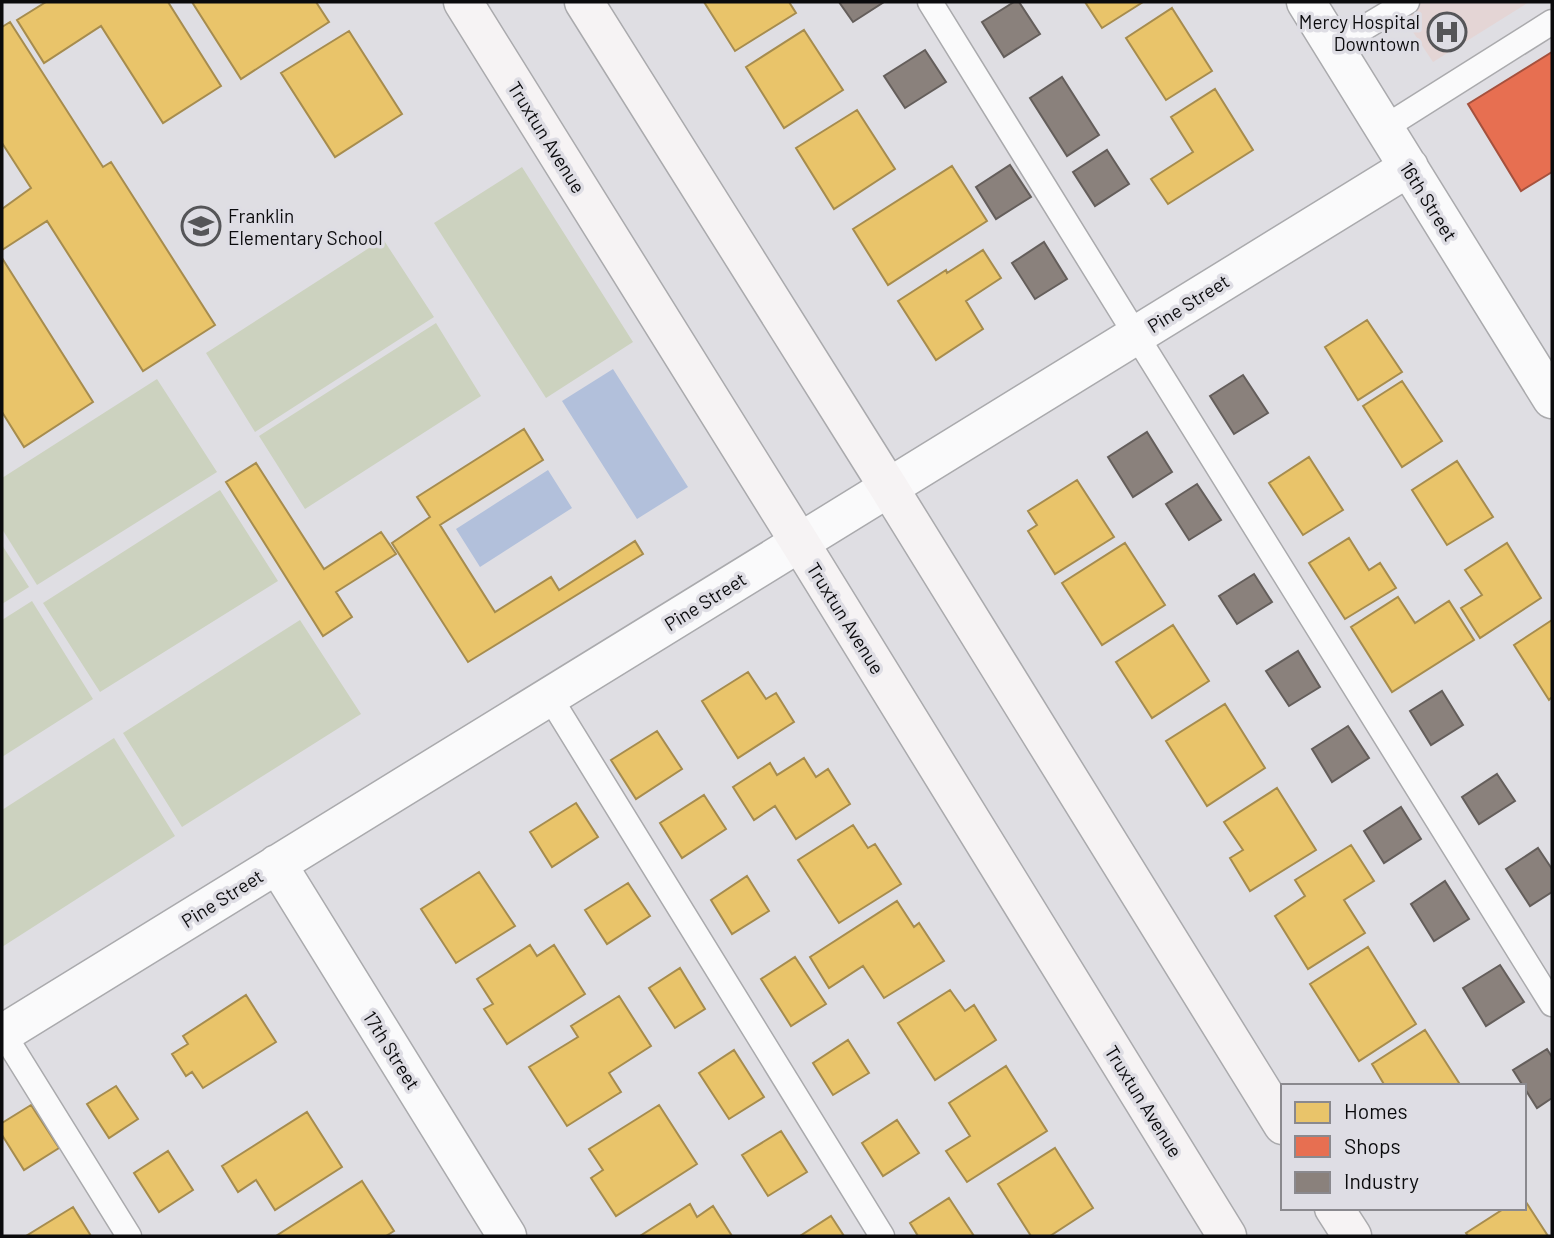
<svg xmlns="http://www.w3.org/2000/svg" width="1554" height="1238" font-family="Barlow,sans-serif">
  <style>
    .medical { fill: #e4d5d5 }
    .green { fill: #ccd2bf }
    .water { fill: #b2c0db }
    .homes { fill: #e9c46a; stroke: #a68c4e; stroke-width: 2 }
    .shops { fill: #e76f51; stroke: #a5513d; stroke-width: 2 }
    .industry { fill: #8a817c; stroke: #645e5b; stroke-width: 2 }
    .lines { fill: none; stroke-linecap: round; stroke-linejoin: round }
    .service-casing { stroke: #aaaaad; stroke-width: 27 }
    .minor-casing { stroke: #aaaaad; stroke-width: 41 }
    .secondary-casing { stroke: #aaaaad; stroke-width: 41 }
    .service { stroke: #fafafb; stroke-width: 24 }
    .minor { stroke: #fafafb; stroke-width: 38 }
    .secondary { stroke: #f6f3f4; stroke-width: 38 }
    .labels { text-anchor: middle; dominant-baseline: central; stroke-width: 7; stroke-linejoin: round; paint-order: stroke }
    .poi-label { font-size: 19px; fill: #0b0b0d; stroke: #dedde4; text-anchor: end }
    .street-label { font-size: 19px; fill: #0b0b0d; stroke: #dedde4 }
  </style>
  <rect width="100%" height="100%" fill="#dfdee3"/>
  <path class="medical" d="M1393 2H1529L1433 62Z"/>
  <path class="green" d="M522 167 633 342 546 398 434 223Z
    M383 239 434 317 255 432 206 353Z
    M436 323 481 396 305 509 259 436Z
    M157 379 217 472 37 585 2 529V478Z
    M220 490 278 581 100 692 43 603Z
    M2 545 29 587 2 604Z
    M32 601 93 699 2 757V620Z
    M300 620 361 714 182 827 123 733Z
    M114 738 175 836 2 947V810Z"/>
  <path class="water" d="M613 369 688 487 637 519 562 401Z
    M548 470 572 508 480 567 456 529Z"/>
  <path class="homes" d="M46 2H168L221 86 163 123 101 26 44 63 17 20Z
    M192 2H316L329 22 241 79Z
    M704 2H789L796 13 735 51Z
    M1085 2H1143L1102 28Z
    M1172 8 1212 71 1166 100 1126 38Z
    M10 22 103 167 111 162 215 325 143 371 47 221 2 250V209L31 188 2 143V27Z
    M804 30 843 90 784 128 746 67Z
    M349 31 402 114 335 157 281 73Z
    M1215 89 1253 150 1168 204 1151 179 1193 152 1171 117Z
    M857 110 895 169 834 209 796 148Z
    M952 166 987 221 888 285 853 229Z
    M983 250 1001 278 966 301 983 329 936 360 898 301 946 270 947 273Z
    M2 258 93 402 24 447 2 412Z
    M1367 320 1402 372 1358 400 1325 347Z
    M1402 381 1442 441 1402 467 1363 406Z
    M524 429 543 460 440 525 495 612 551 577 559 590 635 541 643 554 468 662 392 543 430 517 417 497Z
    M1309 457 1343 510 1303 535 1269 483Z
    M1457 461 1493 517 1447 545 1412 490Z
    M256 463 324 569 381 532 396 554 336 592 352 617 323 636 226 482Z
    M1077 480 1114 537 1055 574 1028 531 1037 525 1028 511Z
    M1349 538 1369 570 1380 563 1396 588 1345 619 1309 563Z
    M1125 543 1165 605 1102 645 1062 583Z
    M1507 543 1541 598 1480 638 1461 608 1482 595 1465 570Z
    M1398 597 1415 623 1449 601 1474 640 1392 692 1351 627Z
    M1552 620V697L1549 700 1514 645Z
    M1173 625 1209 681 1152 718 1116 662Z
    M748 672 766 699 776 693 794 722 738 758 702 701Z
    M1225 704 1265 768 1207 806 1166 741Z
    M657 731 682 769 636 799 611 760Z
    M804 758 816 777 828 769 850 804 796 839 775 806 754 820 733 787 770 763 777 775Z
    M1277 788 1316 850 1250 891 1230 858 1243 850 1224 822Z
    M704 795 726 829 682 858 660 823Z
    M576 803 598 837 552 867 530 832Z
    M853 825 868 848 875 844 901 884 839 923 798 860Z
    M1351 845 1374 881 1344 900 1365 933 1308 969 1275 916 1305 896 1295 880Z
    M479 872 515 926 456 963 421 909Z
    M747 876 769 911 732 934 711 900Z
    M628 883 650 916 607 944 585 910Z
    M897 901 914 927 919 923 944 961 884 998 863 966 829 988 810 957Z
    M530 945 537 956 554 945 585 994 507 1044 484 1009 493 1004 477 979Z
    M1368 947 1416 1024 1359 1061 1310 984Z
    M795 957 826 1004 791 1026 761 979Z
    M680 968 705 1009 675 1028 649 988Z
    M950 990 965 1011 974 1005 996 1040 935 1080 898 1023Z
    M246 995 276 1042 203 1088 192 1072 186 1076 172 1054 188 1044 183 1036Z
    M619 996 651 1046 609 1073 621 1092 567 1126 529 1067 578 1037 571 1026Z
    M1425 1030 1461 1086H1385L1372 1064Z
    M848 1040 869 1073 833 1095 813 1063Z
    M734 1050 764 1097 729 1119 699 1073Z
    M1006 1066 1047 1131 967 1182 946 1151 970 1136 949 1103Z
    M116 1086 138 1119 109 1138 87 1104Z
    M31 1105 59 1148 24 1170 2 1135V1123Z
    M659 1105 697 1164 616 1216 591 1178 603 1170 589 1149Z
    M307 1112 342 1167 275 1210 256 1180 238 1192 222 1166Z
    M897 1120 919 1153 883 1176 862 1143Z
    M781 1131 807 1172 768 1196 742 1155Z
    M1055 1148 1093 1208 1050 1236H1031L998 1184Z
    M168 1151 193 1190 159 1212 134 1173Z
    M362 1181 394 1231 386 1236H276Z
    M949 1198 974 1236H918L910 1223Z
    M1524 1199 1548 1236H1468L1466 1233 1505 1208H1524Z
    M690 1204 697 1217 713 1206 732 1236H640Z
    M73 1207 91 1236H26Z
    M831 1216 844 1236H800Z"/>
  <path class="shops" d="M1552 52V172L1521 191 1468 104Z"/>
  <path class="industry" d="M839 2H884L853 22Z
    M1014 2H1019L1040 34 1004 57 982 22Z
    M925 50 946 82 905 108 884 76Z
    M1062 77 1099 135 1067 156 1030 98Z
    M1107 150 1129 184 1095 206 1073 172Z
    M1010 165 1031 197 996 219 976 187Z
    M1044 242 1067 279 1035 299 1012 263Z
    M1243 375 1268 413 1234 434 1210 396Z
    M1147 432 1172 472 1133 497 1108 457Z
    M1197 484 1221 520 1189 540 1166 504Z
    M1254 574 1272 602 1237 624 1219 596Z
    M1298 651 1320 687 1289 706 1266 671Z
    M1442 691 1463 725 1431 745 1410 711Z
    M1348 726 1369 758 1332 782 1312 749Z
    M1497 774 1515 801 1479 824 1462 797Z
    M1401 807 1421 839 1384 863 1364 831Z
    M1538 848 1552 869V892L1530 906 1506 869Z
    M1445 881 1469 919 1434 941 1411 904Z
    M1500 965 1524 1002 1486 1026 1463 988Z
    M1547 1049 1552 1057V1098L1537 1108 1513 1070Z"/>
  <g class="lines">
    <defs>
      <path id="service" d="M930 2 1136 335 1552 1004
        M1334 46 1407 2
        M1384 128 1552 22
        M549 696 882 1236
        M3 1033 129 1236"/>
      <path id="minor" d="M1306 2 1552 399
        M277 864 507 1236
        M2 1034 1409 167"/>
      <path id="secondary" d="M463 2 800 543 1227 1236
        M584 2 889 488 1283 1125
        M1334 1208 1352 1236"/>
    </defs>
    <use href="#service" class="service-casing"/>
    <use href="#minor" class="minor-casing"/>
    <use href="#secondary" class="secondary-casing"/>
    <use href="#service" class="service"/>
    <use href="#minor" class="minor"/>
    <use href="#secondary" class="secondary"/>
  </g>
  <defs>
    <symbol id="hospital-ring" viewBox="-11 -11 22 22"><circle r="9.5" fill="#dedde4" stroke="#555558" stroke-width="1.5"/><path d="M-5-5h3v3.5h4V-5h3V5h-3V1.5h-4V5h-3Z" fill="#555558"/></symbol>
    <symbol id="school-ring" viewBox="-11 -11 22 22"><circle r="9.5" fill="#dedde4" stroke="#555558" stroke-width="1.5"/><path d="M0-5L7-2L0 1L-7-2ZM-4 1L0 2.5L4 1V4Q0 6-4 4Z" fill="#555558"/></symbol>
  </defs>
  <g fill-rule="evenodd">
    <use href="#hospital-ring" x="1425" y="10" width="44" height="44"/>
    <use href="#school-ring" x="179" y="204" width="44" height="44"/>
  </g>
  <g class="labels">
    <g class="poi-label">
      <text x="1420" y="21">Mercy Hospital<tspan x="1420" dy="22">Downtown</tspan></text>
      <text x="228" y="215" text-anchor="start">Franklin<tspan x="228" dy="22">Elementary School</tspan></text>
    </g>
    <g class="street-label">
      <text transform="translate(547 137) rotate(58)">Truxtun Avenue</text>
      <text transform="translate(1429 201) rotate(58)">16th Street</text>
      <text transform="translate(1188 303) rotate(-32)">Pine Street</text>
      <text transform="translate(705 601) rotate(-32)">Pine Street</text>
      <text transform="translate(846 618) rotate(58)">Truxtun Avenue</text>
      <text transform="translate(222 898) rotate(-32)">Pine Street</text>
      <text transform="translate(392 1050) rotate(58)">17th Street</text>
      <text transform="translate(1144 1101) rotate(58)">Truxtun Avenue</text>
    </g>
  </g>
  <rect width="1554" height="1238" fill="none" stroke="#0b0b0d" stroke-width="7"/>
  <rect x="1281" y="1084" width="245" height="126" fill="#dedde4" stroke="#8a898e" stroke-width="2"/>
  <rect x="1295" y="1102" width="35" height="21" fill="#e9c46a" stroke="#8a898e" stroke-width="2"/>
  <text x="1344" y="1119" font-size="21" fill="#0b0b0d">Homes</text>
  <rect x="1295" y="1136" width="35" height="21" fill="#e76f51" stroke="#8a898e" stroke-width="2"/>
  <text x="1344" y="1154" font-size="21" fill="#0b0b0d">Shops</text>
  <rect x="1295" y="1172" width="35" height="21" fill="#8a817c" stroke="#8a898e" stroke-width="2"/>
  <text x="1344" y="1189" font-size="21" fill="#0b0b0d">Industry</text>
</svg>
